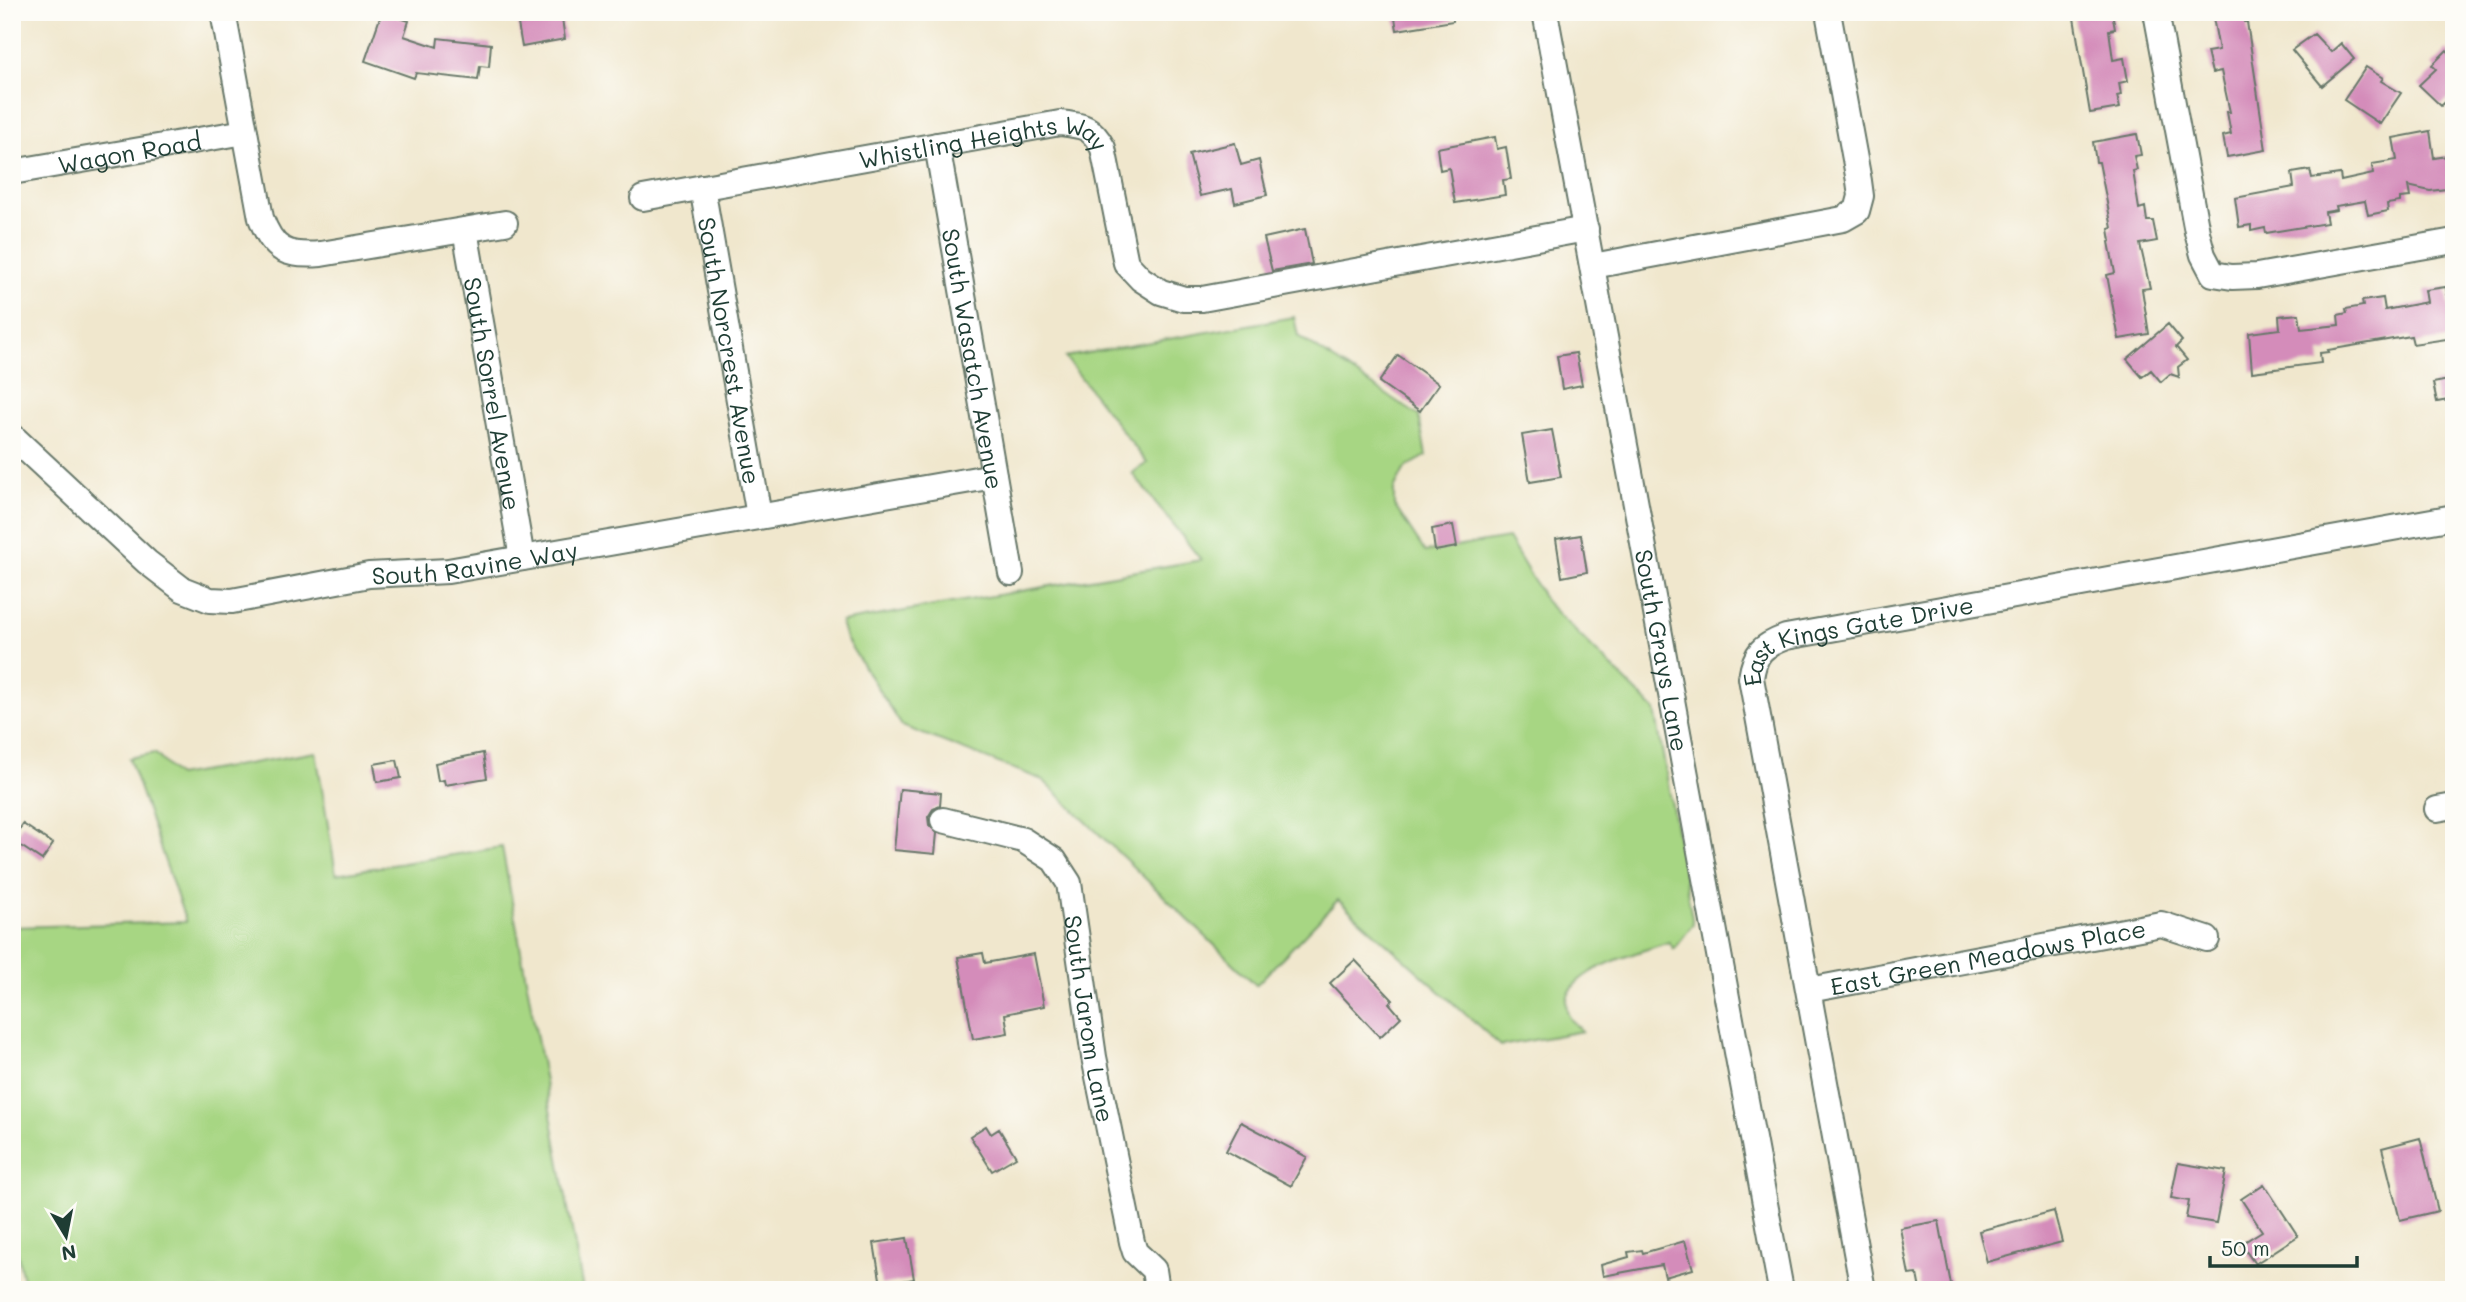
<svg xmlns="http://www.w3.org/2000/svg" width="2466" height="1302" font-family="Mali,sans-serif">
  <style>
    .green { fill: #a7d683; stroke: #638a5c; stroke-width: 2 }
    .building { fill: #d48cba }
    .lines { fill: none; stroke-linecap: round; stroke-linejoin: round }
    .minor-casing { stroke: #68786a; stroke-width: 28 }
    .minor { stroke: #fff; stroke-width: 24 }
    .labels { text-anchor: middle; dominant-baseline: central; stroke-width: 7; stroke-linejoin: round; paint-order: stroke }
    .street-label { font-size: 24px; fill: #1f3d34; stroke: #fdfcf7 }
  </style>
  <rect width="100%" height="100%" fill="#fdfcf7"/>
  <filter id="ink" filterUnits="userSpaceOnUse"><feTurbulence type="fractalNoise" baseFrequency=".0143" numOctaves="2"/><feDisplacementMap in="SourceGraphic" scale="14" xChannelSelector="R" yChannelSelector="G"/><feConvolveMatrix kernelMatrix="1 2 1 2 8 2 1 2 1" color-interpolation-filters="sRGB"/></filter>
  <filter id="wash" filterUnits="userSpaceOnUse"><feTurbulence type="fractalNoise" baseFrequency=".00686" numOctaves="4" result="noise"/><feDisplacementMap in="SourceGraphic" scale="28" xChannelSelector="R" yChannelSelector="G"/><feGaussianBlur stdDeviation="1.57" result="paint"/><feColorMatrix in="noise" values="0 0 0 0 0 0 0 0 0 0 0 0 0 0 0 0 0 1.4 0 .05"/><feComposite in="paint" operator="in"/></filter>
  <g filter="url(#wash)">
    <rect width="100%" height="100%" fill="#f0e7cd"/>
    <path class="green" d="M1294 317 1298 336 1419 416 1426 456 1405 468 1394 489V505L1425 552 1508 538 1547 603 1655 710 1693 924 1674 949 1669 942C1639 953 1554 971 1568 1014 1570 1020 1577 1026 1582 1031L1501 1046 1338 900 1256 985 1043 780 902 726 846 639 841 622 1201 560 1132 473 1147 463 1065 357Z
      M316 752 336 874 502 847 583 1290H25L12 1226V927L186 922 129 758 155 753 177 776Z"/>
    <g id="blocks">
      <path class="building" d="M382 12 409 21 404 36 437 47 438 38 491 44 489 67 480 66 478 80 416 73 414 78 365 61Z
        M516 12H561L565 39 522 47Z
        M1394 12H1453V21L1397 30Z
        M2073 12H2112L2115 29 2109 30 2113 60 2124 58 2128 81 2119 83 2121 95 2117 96 2120 108 2090 113Z
        M2212 12H2242L2244 22H2247L2266 150 2227 157 2223 136 2231 134 2227 112H2230L2221 71 2212 73 2207 52 2219 50Z
        M2314 34 2331 52 2341 43 2354 59 2322 86 2292 50Z
        M2447 50 2451 55 2454 53V94L2441 106 2419 85 2436 69 2432 65Z
        M2366 67 2383 78 2381 81 2401 93 2380 124 2344 100Z
        M2430 131 2434 158 2454 155V188L2430 191 2408 186 2410 197 2400 198V202L2387 204 2388 211 2368 215 2365 201 2336 206 2337 210 2325 212 2327 223 2266 233 2265 228 2251 231V225L2239 227 2235 198 2294 187 2292 173 2310 170 2312 178 2340 174 2341 181 2373 174 2372 164 2397 160 2393 138Z
        M2137 134 2141 155 2134 156 2137 170 2133 171 2139 209 2145 207 2147 221H2153L2157 241 2140 244 2150 288 2142 289 2149 334 2119 339 2107 275 2115 273 2109 242 2111 241 2109 229 2112 228 2099 162H2096L2093 142Z
        M1495 137 1497 149 1506 147 1511 179 1503 180 1505 195 1455 203 1449 168 1440 170 1437 148Z
        M1235 143 1241 165 1259 160 1267 195 1235 203 1232 189 1200 196 1189 154Z
        M1305 229 1312 264 1272 271 1264 238Z
        M2446 287 2454 338 2413 344 2411 336 2328 350 2329 352 2320 353 2321 363 2252 372 2249 333 2280 329 2279 316 2299 314 2301 329 2339 325 2338 315 2347 313 2346 309 2363 306 2362 301 2383 298 2385 310 2427 302 2425 290Z
        M2168 324 2182 341 2176 347 2187 360 2178 367 2179 377 2170 374 2161 382 2151 370 2142 377 2127 359Z
        M1576 353 1582 385 1562 389 1557 356Z
        M1398 355 1439 384 1420 411 1379 382Z
        M2454 379V399L2437 402 2433 383Z
        M1552 430 1561 477 1530 482 1522 435Z
        M1453 525 1457 547 1435 551 1432 529Z
        M1581 535 1587 572 1562 577 1556 539Z
        M483 753 487 778 445 785 444 780 438 781 435 763Z
        M397 760 401 778 377 782 374 764Z
        M900 789 941 793 940 806 933 809 928 817 929 825 937 833 935 854 894 850Z
        M23 824 53 844 42 860 12 840Z
        M983 953 985 963 1034 954 1044 1006 1005 1014 1008 1033 973 1039 958 957Z
        M1355 960 1393 1000 1389 1003 1401 1017 1380 1037 1330 983Z
        M1241 1122 1307 1157 1291 1186 1226 1151Z
        M986 1126 991 1134 999 1129 1016 1157 992 1171 970 1136Z
        M2420 1138 2438 1211 2400 1220 2382 1148Z
        M2178 1163 2226 1171 2216 1223 2186 1218 2189 1201 2171 1198Z
        M2264 1184 2298 1236 2255 1264 2241 1244 2262 1231 2241 1199Z
        M2054 1211 2062 1242 1987 1262 1979 1231Z
        M1939 1221 1952 1290H1920L1917 1274 1909 1275 1900 1228Z
        M907 1238 914 1279 881 1285 874 1243Z
        M1685 1241 1693 1269 1665 1277 1662 1265 1603 1276 1601 1265 1629 1257 1628 1252 1642 1250 1643 1253Z"/>
    </g>
  </g>
  <g filter="url(#ink)">
    <use href="#blocks" fill-opacity="0" stroke="#68786a" stroke-width="2"/>
    <g class="lines">
      <defs>
        <g id="minor">
          <path d="M223 12 261 218C273 251 287 257 321 254L505 223"/>
          <path id="s1" d="M1545 12 1781 1290"/>
          <path d="M2156 12 2197 232 2203 255 2213 274 2232 277 2257 276 2454 241"/>
          <path id="s2" d="M937 145 1011 573"/>
          <path id="s3" d="M12 172 245 132"/>
          <path id="s4" d="M702 187 759 516"/>
          <path id="s5" d="M643 198 1060 123C1084 126 1091 126 1103 148L1126 263 1141 279 1161 292 1184 299H1202L1586 229"/>
          <path id="s6" d="M465 230 522 558"/>
          <path d="M1593 266 1843 219 1857 211 1861 196 1859 181 1828 12"/>
          <path id="s7" d="M12 436 147 562 182 589 210 600 232 601 369 575 448 571 994 476"/>
          <path d="M2437 809 2454 806"/>
          <path id="s8" d="M943 820 1023 840 1054 860 1069 883 1094 1057 1132 1242 1135 1252 1154 1270 1157 1290"/>
          <path id="s9" d="M1809 990 2161 924 2207 939"/>
          <path id="s10" d="M1863 1290 1751 678C1755 652 1762 646 1786 637L2454 517"/>
        </g>
      </defs>
      <use href="#minor" class="minor-casing"/>
      <use href="#minor" class="minor"/>
    </g>
  </g>
  <g class="labels">
    <g class="street-label">
      <text stroke="none"><textPath href="#s3" startOffset="119">Wagon Road</textPath></text>
      <text stroke="none"><textPath href="#s5" startOffset="348">Whistling Heights Way</textPath></text>
      <text stroke="none"><textPath href="#s4" startOffset="166">South Norcrest Avenue</textPath></text>
      <text stroke="none"><textPath href="#s2" startOffset="217">South Wasatch Avenue</textPath></text>
      <text stroke="none"><textPath href="#s6" startOffset="166">South Sorrel Avenue</textPath></text>
      <text stroke="none"><textPath href="#s7" startOffset="527">South Ravine Way</textPath></text>
      <text stroke="none"><textPath href="#s10" startOffset="742">East Kings Gate Drive</textPath></text>
      <text stroke="none"><textPath href="#s1" startOffset="649">South Grays Lane</textPath></text>
      <text stroke="none"><textPath href="#s9" startOffset="182">East Green Meadows Place</textPath></text>
      <text stroke="none"><textPath href="#s8" startOffset="284">South Jarom Lane</textPath></text>
    </g>
  </g>
  <rect width="2466" height="1302" fill="none" stroke="#fdfcf7" stroke-width="42"/>
  <g transform="translate(66 1236) rotate(170)" stroke="#fdfcf7" stroke-width="5" paint-order="stroke">
  <path d="M0-5L12 26L0 18L-12 26Z" fill="#1f3d34"/>
  <text y="-10" font-size="19" font-weight="bold" text-anchor="middle" fill="#1f3d34">N</text>
  </g>
  <path d="M2210 1256v10h147v-10" fill="none" stroke="#1f3d34" stroke-width="3.5"/>
  <text x="2221" y="1256" font-size="21" fill="#1f3d34" stroke="#fdfcf7" stroke-width="5" paint-order="stroke">50 m</text>
</svg>
